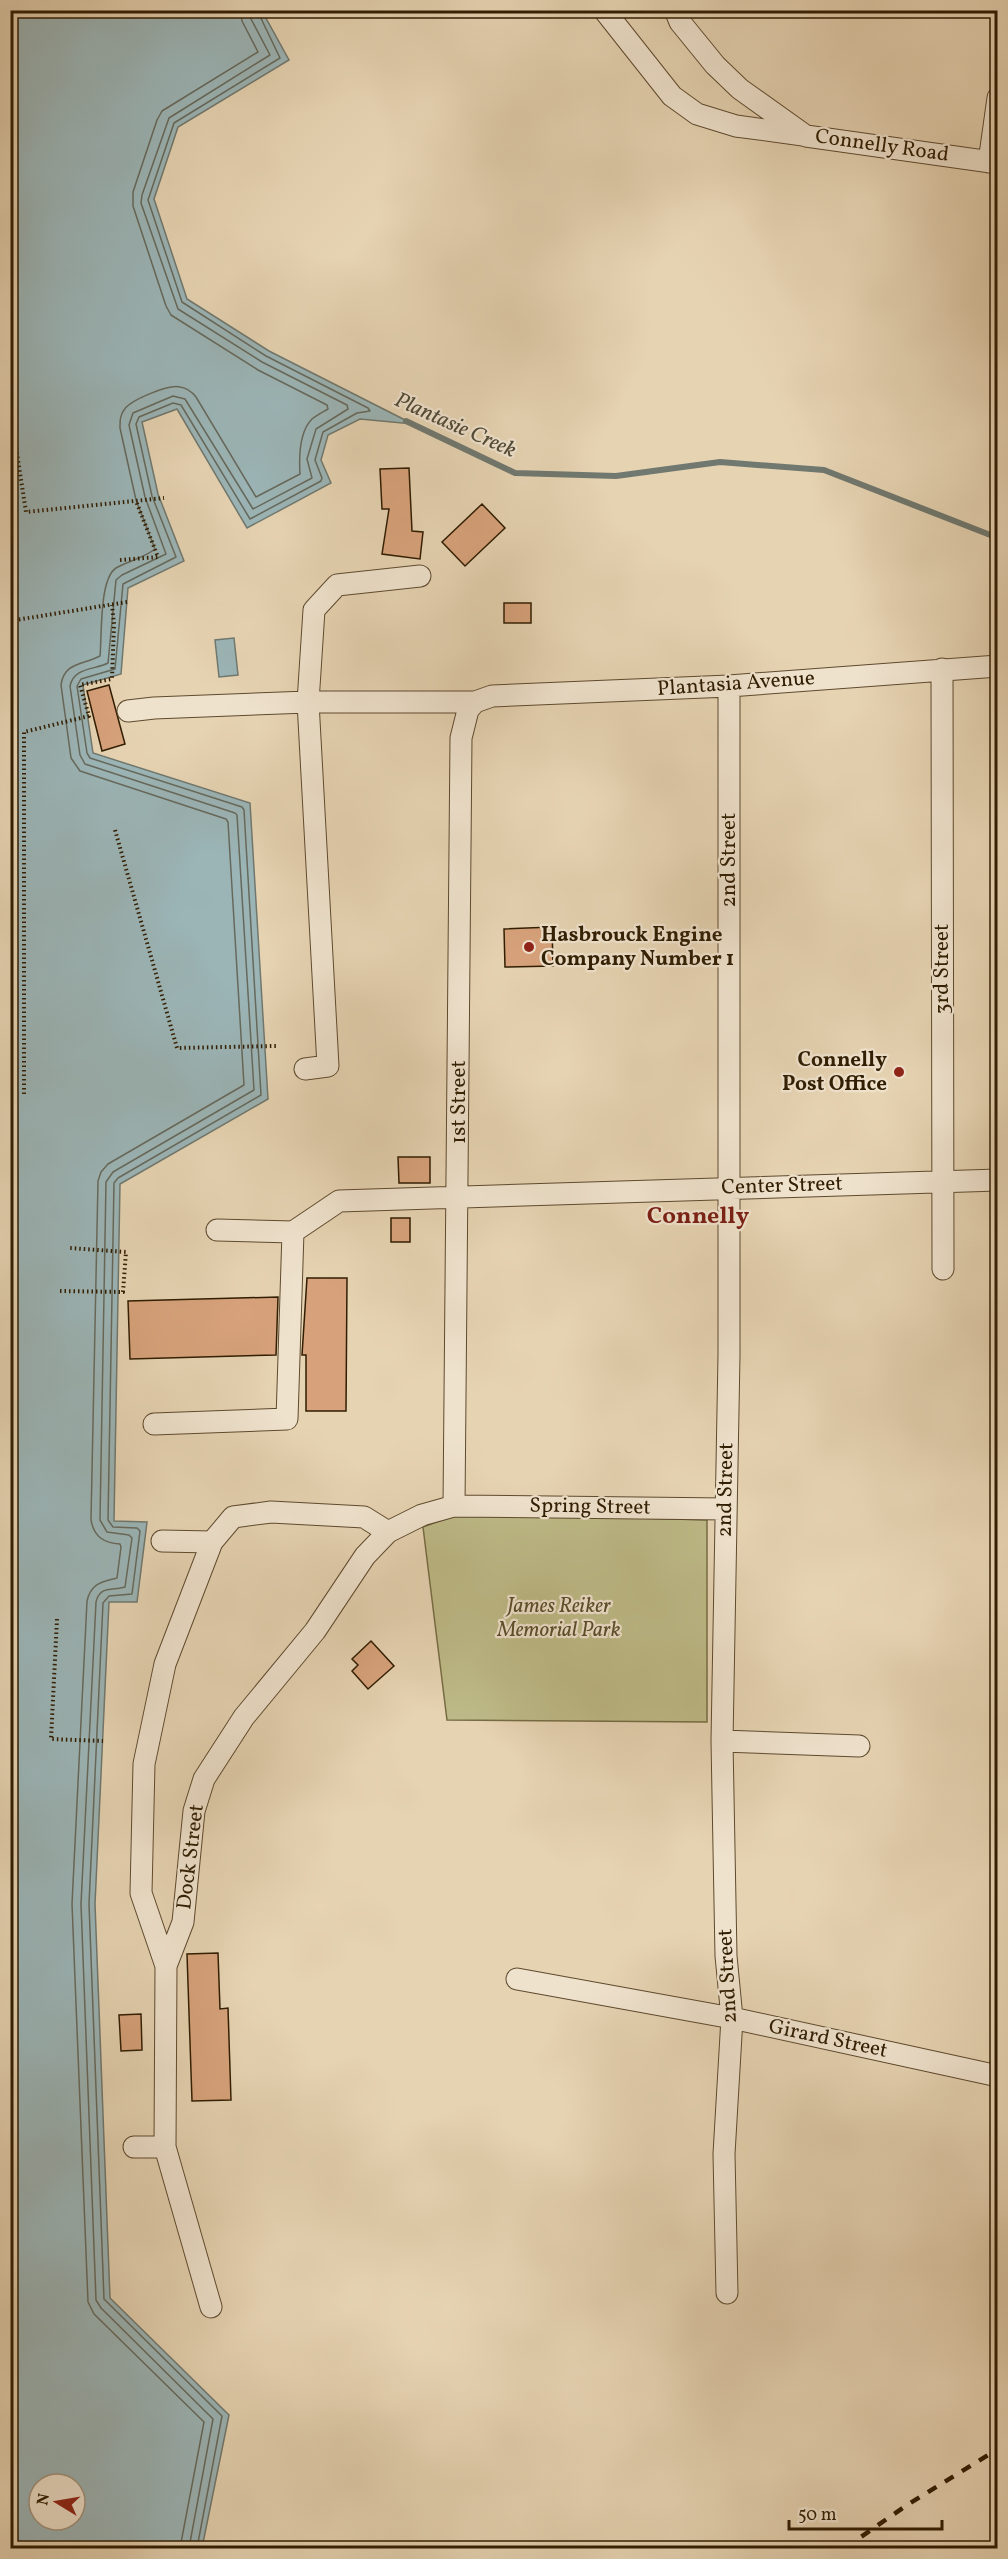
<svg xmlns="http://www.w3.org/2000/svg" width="1008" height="2559" font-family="Vollkorn,serif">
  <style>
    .green { fill: #bdba87; stroke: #766c44; stroke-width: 1.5 }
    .water { fill: #9bb5b7; stroke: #70786f; stroke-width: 1.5; fill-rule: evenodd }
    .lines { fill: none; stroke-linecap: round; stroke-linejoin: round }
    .shore { stroke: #66695c; stroke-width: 1.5 }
    .stream { stroke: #70786f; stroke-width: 6 }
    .building { fill: #d7a27b; stroke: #301d02; stroke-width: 1.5 }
    .minor-casing { stroke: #5e4a2e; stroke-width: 23 }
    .path { stroke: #301d02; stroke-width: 4; stroke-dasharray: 1.5 3; stroke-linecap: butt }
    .minor { stroke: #efe2cd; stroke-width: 21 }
    .rail { stroke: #301d02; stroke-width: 4.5; stroke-dasharray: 10 10; stroke-linecap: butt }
    .poi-dot { fill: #8f2418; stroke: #efe2cd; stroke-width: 2 }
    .labels { text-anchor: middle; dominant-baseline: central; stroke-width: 4.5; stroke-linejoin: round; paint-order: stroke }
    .street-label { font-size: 21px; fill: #301d02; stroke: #efe2cd }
    .poi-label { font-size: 21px; font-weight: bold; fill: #301d02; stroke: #efe2cd; text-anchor: start }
    .park-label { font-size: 21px; font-style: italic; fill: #5a4c2a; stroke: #efe2cd }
    .water-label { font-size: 22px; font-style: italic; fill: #504b38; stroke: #efe2cd }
    .quarter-label { font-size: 24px; font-weight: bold; fill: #7a1f14; stroke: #efe2cd }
  </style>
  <rect width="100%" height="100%" fill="#e6d3b2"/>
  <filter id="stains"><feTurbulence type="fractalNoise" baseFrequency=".00333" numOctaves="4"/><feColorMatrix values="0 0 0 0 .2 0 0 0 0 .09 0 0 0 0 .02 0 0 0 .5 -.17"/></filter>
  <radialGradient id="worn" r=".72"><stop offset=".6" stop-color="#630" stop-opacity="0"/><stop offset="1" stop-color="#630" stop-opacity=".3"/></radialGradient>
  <path class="green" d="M461 1513 707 1520V1722L447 1720 423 1527Z"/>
  <path class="water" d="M11 10 262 11 289 60 178 127 154 199 187 299 269 351 413 424 360 419 328 435 321 460 331 483 247 528 177 409 142 422 158 494 184 561 128 588 121 674 83 685 93 753 250 803 268 1099 120 1184 114 1521 147 1522 137 1602H109L95 1904 110 2298 229 2415 202 2548H11ZM39 2484H75V2520H39Z
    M234 638 238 675 219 677 215 640Z"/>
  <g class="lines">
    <path class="shore" d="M180 2548 204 2422 94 2314 88 2302 72 1904 87 1601C91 1583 102 1582 117 1578L121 1547 120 1544C104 1543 94 1537 91 1520L98 1181 101 1172 108 1164 244 1085 228 822 226 819 80 771 71 758 61 685C64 662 83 665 100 656 102 636 99 579 116 568 128 561 144 558 155 549L136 500 120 428C120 421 120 415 124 410 130 400 169 384 180 387 187 388 192 392 196 397L256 497 300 474C299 458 299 432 312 419 317 415 323 412 328 409L327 405 258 370 171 315 166 306 133 206V192L157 120 162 111 258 52 242 21 240 10
      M189 2548 213 2419 101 2308 96 2300 81 1904 96 1602C100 1585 113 1591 125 1587L132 1538 129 1535 107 1532 100 1520 106 1182 113 1172 254 1090 237 815 235 813 85 764 80 755 70 686C74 667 95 670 108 663L116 580 122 575 166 554 145 497 129 425 133 413 173 396 185 399 253 509 312 478 307 459 316 429 348 409 347 405 262 362 178 309 141 203 142 195 169 118 270 55 251 19 249 10
      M197 2548 222 2416 104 2299 89 1904 103 1603 109 1596 132 1594 140 1531 137 1528 113 1527 108 1520 114 1183 118 1178 261 1095 244 810 242 807 90 758 87 753 77 686 81 679 115 669 123 584 176 557 152 496 136 424 139 417 173 403 181 405 250 519 321 481 322 478 315 460 323 432 357 413 370 411 368 408 266 356 182 302 148 200 174 123 280 58 257 10"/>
    <path class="stream" d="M406 421 515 473 616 476 720 462 824 470 998 538"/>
  </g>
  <path class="building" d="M409 468 412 531 423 532 420 559 382 554 389 509H382L380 469Z
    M482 504 505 528 465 566 442 542Z
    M504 603H531V623H504Z
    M109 685 125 744 102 751 87 691Z
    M552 927 553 966 505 967 504 929Z
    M398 1157H430V1183H399Z
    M391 1218H410V1242H391Z
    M307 1278H347L346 1411H306V1355H302Z
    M278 1297 276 1355 130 1359 128 1301Z
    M371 1641 394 1666 368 1689 352 1671 358 1665 352 1659Z
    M218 1953 220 2009 228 2008 231 2100 192 2101 187 1954Z
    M141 2014 142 2050 121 2051 119 2015Z"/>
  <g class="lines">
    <defs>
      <path id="minor" d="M604 10 672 96 697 114 736 126 803 135
        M675 10 680 22 715 65 740 89 806 136 998 163
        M989 162 998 98
        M942 669 943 1269
        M128 711 154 708 308 702 314 610 337 585 420 576
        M305 1069 328 1066 308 702H475L492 696 729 686 998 666
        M217 1230 293 1232 339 1201 998 1180
        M154 1424 287 1419 293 1232
        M454 1506 461 738 468 710 475 702
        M162 1541 212 1542
        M722 1741 859 1746
        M166 1966 141 1893 144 1764 165 1664 212 1542 233 1517 271 1512 364 1517 388 1532
        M517 1979 732 2018 998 2076
        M134 2147H165
        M727 2293 724 2154 732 2018 726 1956 722 1741 729 1355V686
        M211 2307 165 2147 166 1966 183 1922 194 1811 204 1779 244 1717 315 1631 365 1556 388 1532 422 1515 454 1506 726 1509"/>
    </defs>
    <use href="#minor" class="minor-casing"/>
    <path class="path" d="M10 408 26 512 164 498
      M120 560 158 557 136 501
      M10 621 127 602
      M115 830 177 1048 276 1046
      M24 1094V732L89 716 80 685 112 679 114 624 112 605
      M60 1291 123 1292 126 1252 70 1248
      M57 1619 51 1739 103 1741"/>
    <use href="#minor" class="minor"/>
    <path class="rail" d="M845 2548 907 2505 998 2449"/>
  </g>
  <g class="poi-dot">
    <circle cx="529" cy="947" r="6"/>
    <circle cx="899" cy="1072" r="6"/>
  </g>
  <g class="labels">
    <g class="street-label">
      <text transform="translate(882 146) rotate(8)">Connelly Road</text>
      <text transform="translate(736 684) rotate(-4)">Plantasia Avenue</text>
      <text transform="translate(729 860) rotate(-90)">2nd Street</text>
      <text transform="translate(942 969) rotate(-90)">3rd Street</text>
      <text transform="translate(459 1102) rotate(-90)">1st Street</text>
      <text transform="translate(782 1186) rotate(-2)">Center Street</text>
      <text transform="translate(726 1490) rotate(-89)">2nd Street</text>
      <text transform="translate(590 1507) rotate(1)">Spring Street</text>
      <text transform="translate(191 1857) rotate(-83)">Dock Street</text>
      <text transform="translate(728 1976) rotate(-93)">2nd Street</text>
      <text transform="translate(828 2039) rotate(12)">Girard Street</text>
    </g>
    <g class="poi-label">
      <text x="541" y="935">Hasbrouck Engine<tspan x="541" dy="24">Company Number 1</tspan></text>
      <text x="887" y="1060" text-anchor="end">Connelly<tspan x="887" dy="24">Post Office</tspan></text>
    </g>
    <g class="park-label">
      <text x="559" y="1606">James Reiker<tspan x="559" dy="24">Memorial Park</tspan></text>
    </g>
    <g class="water-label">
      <text transform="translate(455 426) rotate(24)">Plantasie Creek</text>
    </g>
    <g class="quarter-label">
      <text x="698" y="1217">Connelly</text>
    </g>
  </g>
  <rect width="1008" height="2559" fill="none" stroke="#e6d3b2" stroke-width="36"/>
  <rect x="12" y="12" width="984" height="2535" fill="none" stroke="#301d02" stroke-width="3"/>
  <rect x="18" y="18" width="972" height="2523" fill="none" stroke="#301d02" stroke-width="1.5"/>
  <g transform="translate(57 2502) rotate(281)"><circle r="28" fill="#efe2cd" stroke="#a3937c" stroke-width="1.5"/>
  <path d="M0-4.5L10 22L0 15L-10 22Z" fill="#8f2418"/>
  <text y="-9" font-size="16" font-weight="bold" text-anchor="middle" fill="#301d02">N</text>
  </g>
  <path d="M789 2520v9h153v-9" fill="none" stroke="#301d02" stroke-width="3"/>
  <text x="798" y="2520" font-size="18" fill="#301d02" stroke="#efe2cd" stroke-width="4.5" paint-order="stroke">50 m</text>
  <rect width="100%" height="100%" filter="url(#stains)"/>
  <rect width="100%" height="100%" fill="url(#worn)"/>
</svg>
